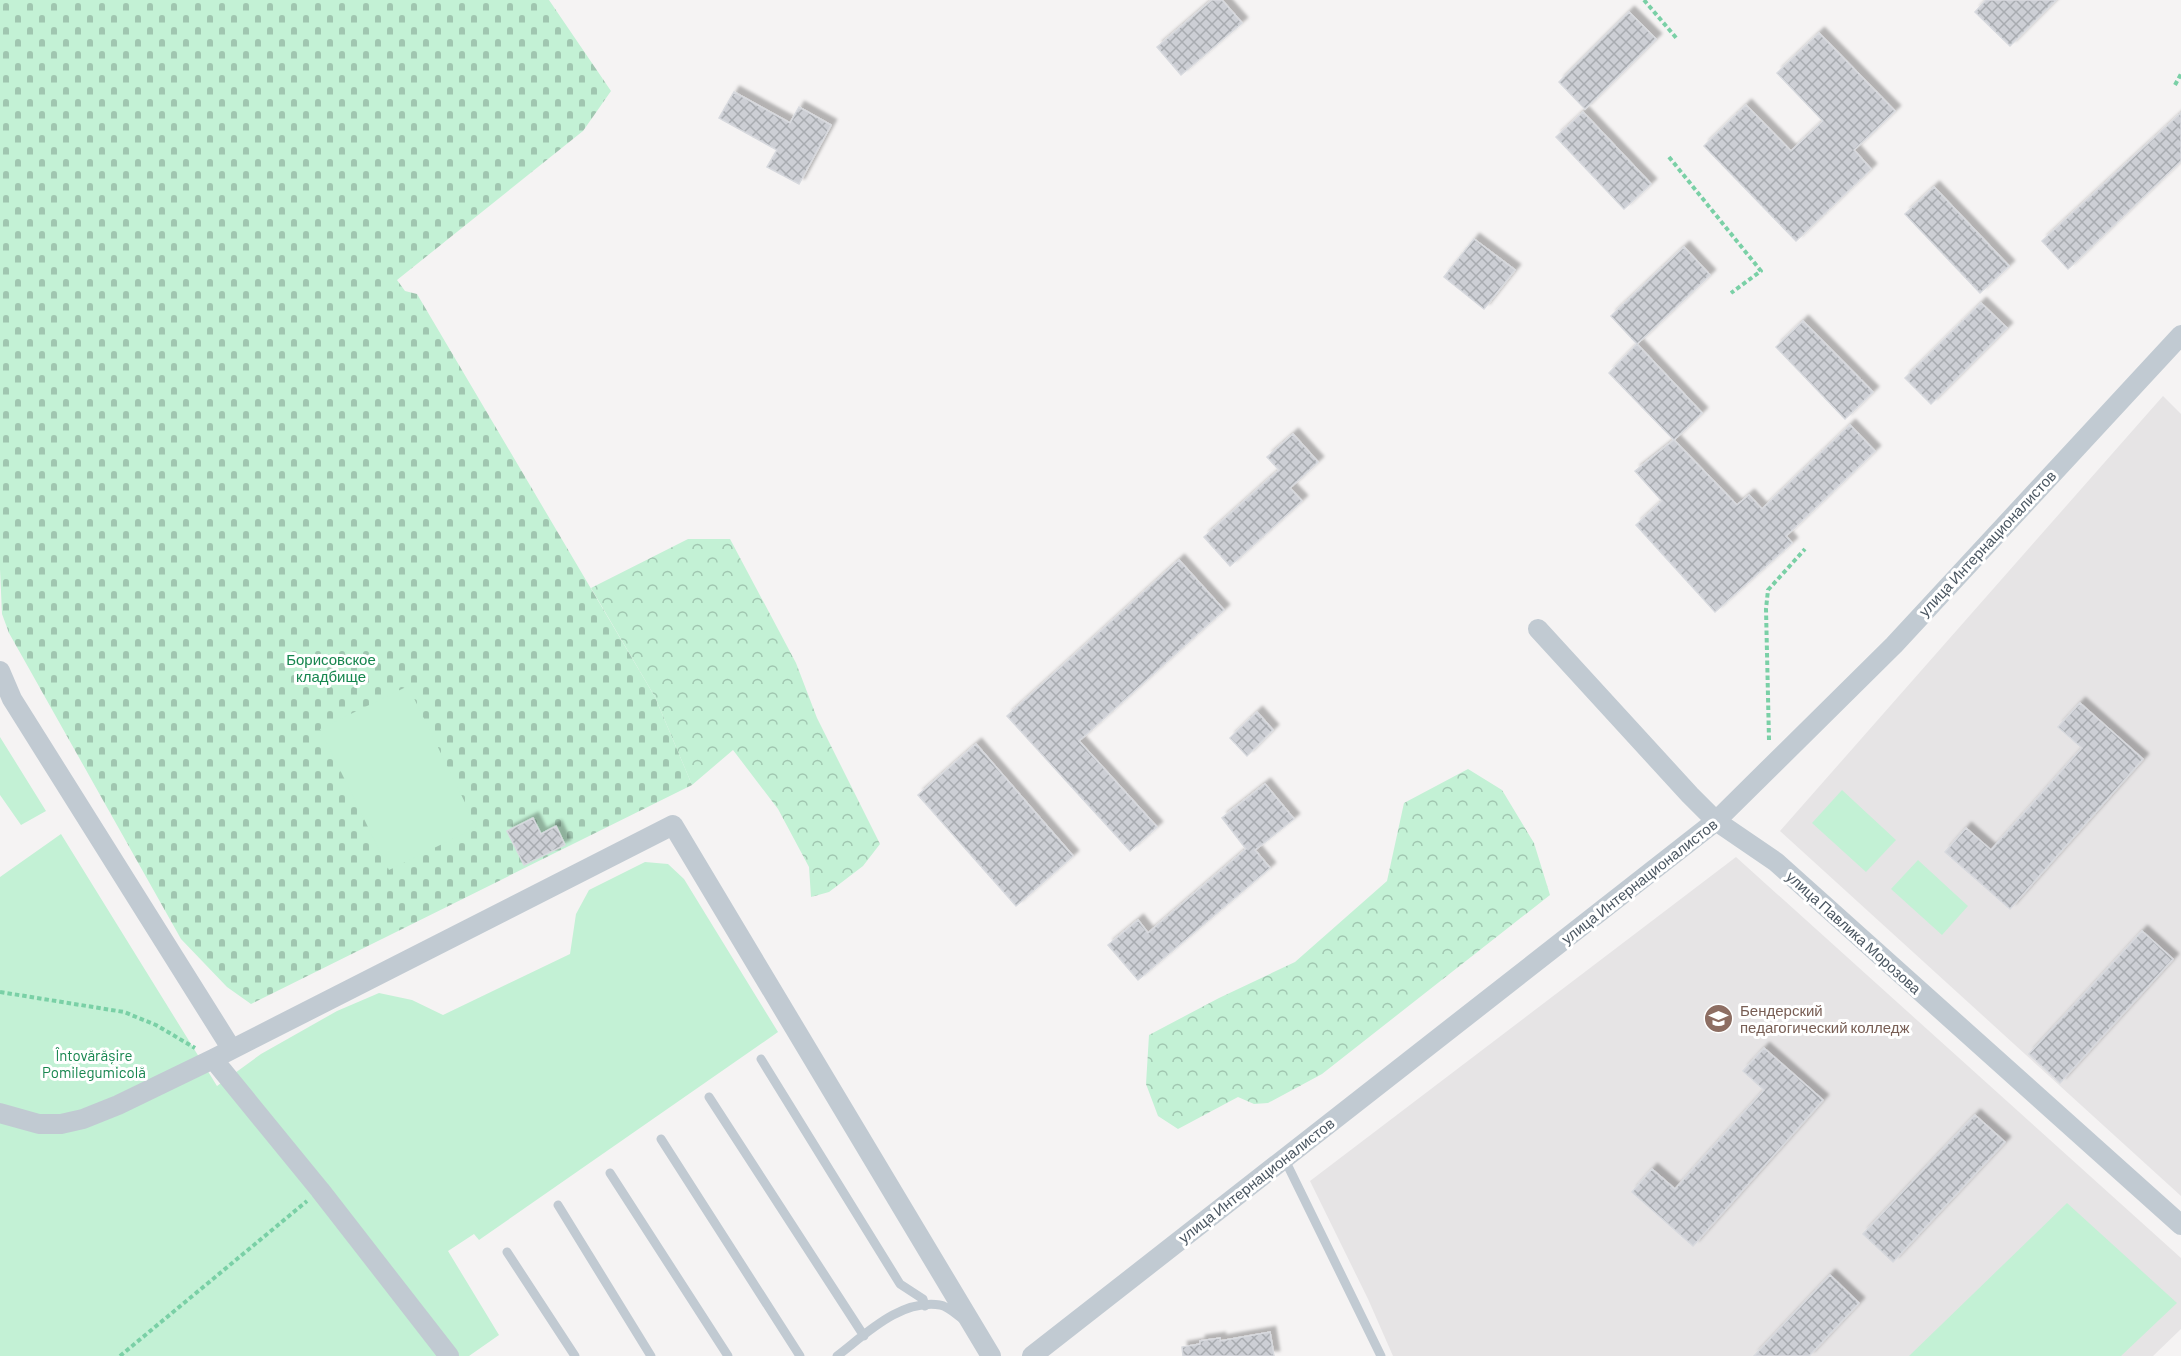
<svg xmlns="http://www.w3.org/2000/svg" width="2181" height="1356" font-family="Barlow,sans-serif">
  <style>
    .education { fill: #e6e4e5 }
    .forest { fill: url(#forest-crowns) }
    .cemetery { fill: url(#cemetery-stones) }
    .green { fill: #c3f1d5 }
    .building { fill: url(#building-cross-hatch); stroke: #d7d9de; stroke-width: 1.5; filter: url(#shadow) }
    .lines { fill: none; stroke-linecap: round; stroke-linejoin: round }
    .path { stroke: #7ad0a6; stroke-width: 4; stroke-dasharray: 4.5 3; stroke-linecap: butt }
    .lane { stroke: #c1cad2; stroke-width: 9 }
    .street { stroke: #c1cad2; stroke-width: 20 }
    .labels { text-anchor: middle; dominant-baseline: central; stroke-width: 6; stroke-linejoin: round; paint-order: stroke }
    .street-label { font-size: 15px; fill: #4a5661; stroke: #fff }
    .park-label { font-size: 15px; fill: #17864f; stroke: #fff }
    .education-label { font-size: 15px; fill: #785e54; stroke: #fff; text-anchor: start }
  </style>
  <defs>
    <pattern id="forest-crowns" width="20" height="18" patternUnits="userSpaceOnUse" patternTransform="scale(1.5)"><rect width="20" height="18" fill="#c3f1d5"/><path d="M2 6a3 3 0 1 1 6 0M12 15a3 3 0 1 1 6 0" fill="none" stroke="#a0c6b0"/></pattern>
    <pattern id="cemetery-stones" width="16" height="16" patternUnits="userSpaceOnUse" patternTransform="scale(1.5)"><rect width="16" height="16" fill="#c3f1d5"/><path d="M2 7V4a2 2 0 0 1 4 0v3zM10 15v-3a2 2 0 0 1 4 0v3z" fill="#a0c6b0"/></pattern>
    <pattern id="building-cross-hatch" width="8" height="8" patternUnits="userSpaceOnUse" patternTransform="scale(1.5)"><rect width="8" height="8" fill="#cdcfd5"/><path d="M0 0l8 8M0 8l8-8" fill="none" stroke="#a8abb0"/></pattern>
    <filter id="shadow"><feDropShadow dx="5.5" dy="-5.5" stdDeviation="1.5" flood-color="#0004"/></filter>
  </defs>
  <rect width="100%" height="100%" fill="#f5f3f3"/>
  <path class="education" d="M2163 396 2181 414V1196L1780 831Z
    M1736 857 2181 1258V1329L2153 1356H1393L1368 1299 1310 1181Z"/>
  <path class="forest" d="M688 539H730L796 663 817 718 880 844 863 866 829 892 811 897 809 867 778 809 733 750 692 785 655 697 591 588Z
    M1468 769 1502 790 1534 843 1550 895 1322 1074 1268 1103 1254 1104 1238 1097 1178 1129 1158 1116 1146 1084 1149 1035 1219 998 1295 962 1387 881 1404 803Z"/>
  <path class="cemetery" d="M0 0H549L611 91 583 131 397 280 405 291 417 294 655 697 692 785 251 1004 227 987 181 939 9 633 2 614 0 569Z"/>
  <path class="green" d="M408 686 477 827 389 870 320 729Z
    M0 737 46 811 21 825 0 795Z
    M1842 790 1896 840 1866 872 1812 823Z
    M61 834 217 1086 261 1054 337 1011 379 993 412 1000 443 1015 570 954 576 914 589 890 645 862 668 864 684 879 778 1032 479 1240 474 1234 448 1251 499 1335 469 1356H0V877Z
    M1918 860 1968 906 1942 935 1891 889Z
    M2067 1203 2177 1303 2121 1356H1909Z"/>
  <path class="building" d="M1212 0H1222L1242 23 1181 75 1157 47Z
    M1986 0H2056L2010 46 1975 12Z
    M1629 12 1656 39 1585 109 1559 82Z
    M1819 33 1895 111 1854 150 1871 169 1796 241 1704 146 1746 105 1791 151 1823 121 1777 73Z
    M734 92 790 123 799 107 831 125 799 184 767 167 777 150 719 118Z
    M1583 112 1651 184 1624 209 1556 137Z
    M2181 113V161L2068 269 2042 241Z
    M1934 187 2009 266 1980 293 1905 214Z
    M1474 239 1515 270 1484 309 1444 277Z
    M1684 247 1710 275 1637 344 1611 316Z
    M1981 303 2007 328 1931 404 1905 378Z
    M1803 321 1873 392 1845 419 1776 347Z
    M1637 344 1702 413 1674 440 1609 373Z
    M1850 425 1875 451 1786 536 1792 543 1715 612 1636 525 1662 501 1635 471 1674 440 1737 505 1749 495 1762 509Z
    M1293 434 1318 462 1290 488 1302 501 1230 566 1204 537 1279 470 1267 457Z
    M1179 560 1224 610 1079 741 1157 827 1130 851 1007 716Z
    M2080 703 2143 759 2010 909 1945 852 1966 828 1991 850 2082 748 2058 727Z
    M1257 712 1273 730 1247 756 1230 738Z
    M976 744 1073 856 1016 906 918 795Z
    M1265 784 1294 819 1255 850 1270 868 1138 980 1108 945 1138 920 1148 933 1246 849 1222 818Z
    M533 818 541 834 556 826 565 845 524 865 507 831Z
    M2142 931 2173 959 2060 1083 2029 1054Z
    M1764 1048 1823 1100 1693 1246 1632 1192 1652 1169 1675 1189 1764 1090 1743 1071Z
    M1975 1115 2005 1142 1893 1262 1863 1234Z
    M1830 1275 1859 1303 1809 1356H1754Z
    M1270 1332 1274 1356H1183L1182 1347 1200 1344V1341L1220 1338V1341Z"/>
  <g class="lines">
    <path class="path" d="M1644 0 1678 40
      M2175 85 2181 74
      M1669 157 1761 271 1731 293
      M1769 740 1766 609 1768 590 1805 549
      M0 992 124 1012 156 1025 195 1048
      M120 1356 307 1201"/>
    <path class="lane" d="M761 1059 900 1284 923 1299 925 1306
      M709 1097 864 1336
      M661 1139 800 1356
      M1284 1158 1381 1356
      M610 1173 728 1356
      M558 1205 651 1356
      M507 1252 575 1356
      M837 1356C866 1334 900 1299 940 1305 948 1306 958 1316 964 1320"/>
    <path class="street" d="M1538 629 1690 795 1716 821 1776 862 2181 1225
      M0 671 12 699 231 1048
      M213 1059 320 1190 449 1356
      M0 1113 39 1124H61L83 1119 118 1105 213 1059 673 825 991 1356
      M1032 1356 1716 821 1894 645 2181 335"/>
  </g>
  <defs>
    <symbol id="school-disc" viewBox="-11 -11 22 22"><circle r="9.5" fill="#8d6e63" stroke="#fff"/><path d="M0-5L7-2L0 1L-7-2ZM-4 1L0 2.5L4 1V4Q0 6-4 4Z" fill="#fff"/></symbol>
  </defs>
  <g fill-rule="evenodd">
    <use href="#school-disc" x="1702" y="1002" width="33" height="33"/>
  </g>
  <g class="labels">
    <g class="street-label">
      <text transform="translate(1987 543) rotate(-47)">улица Интернационалистов</text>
      <text transform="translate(1639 881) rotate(-38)">улица Интернационалистов</text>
      <text transform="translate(1854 932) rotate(42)">улица Павлика Морозова</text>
      <text transform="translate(1256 1180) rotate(-38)">улица Интернационалистов</text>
    </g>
    <g class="park-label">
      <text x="331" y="659">Борисовское<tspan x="331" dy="17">кладбище</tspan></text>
      <text x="94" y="1055">Întovărășire<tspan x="94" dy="17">Pomilegumicolă</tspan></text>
    </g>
    <g class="education-label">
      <text x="1740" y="1010">Бендерский<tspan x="1740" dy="17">педагогический колледж</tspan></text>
    </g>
  </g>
</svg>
